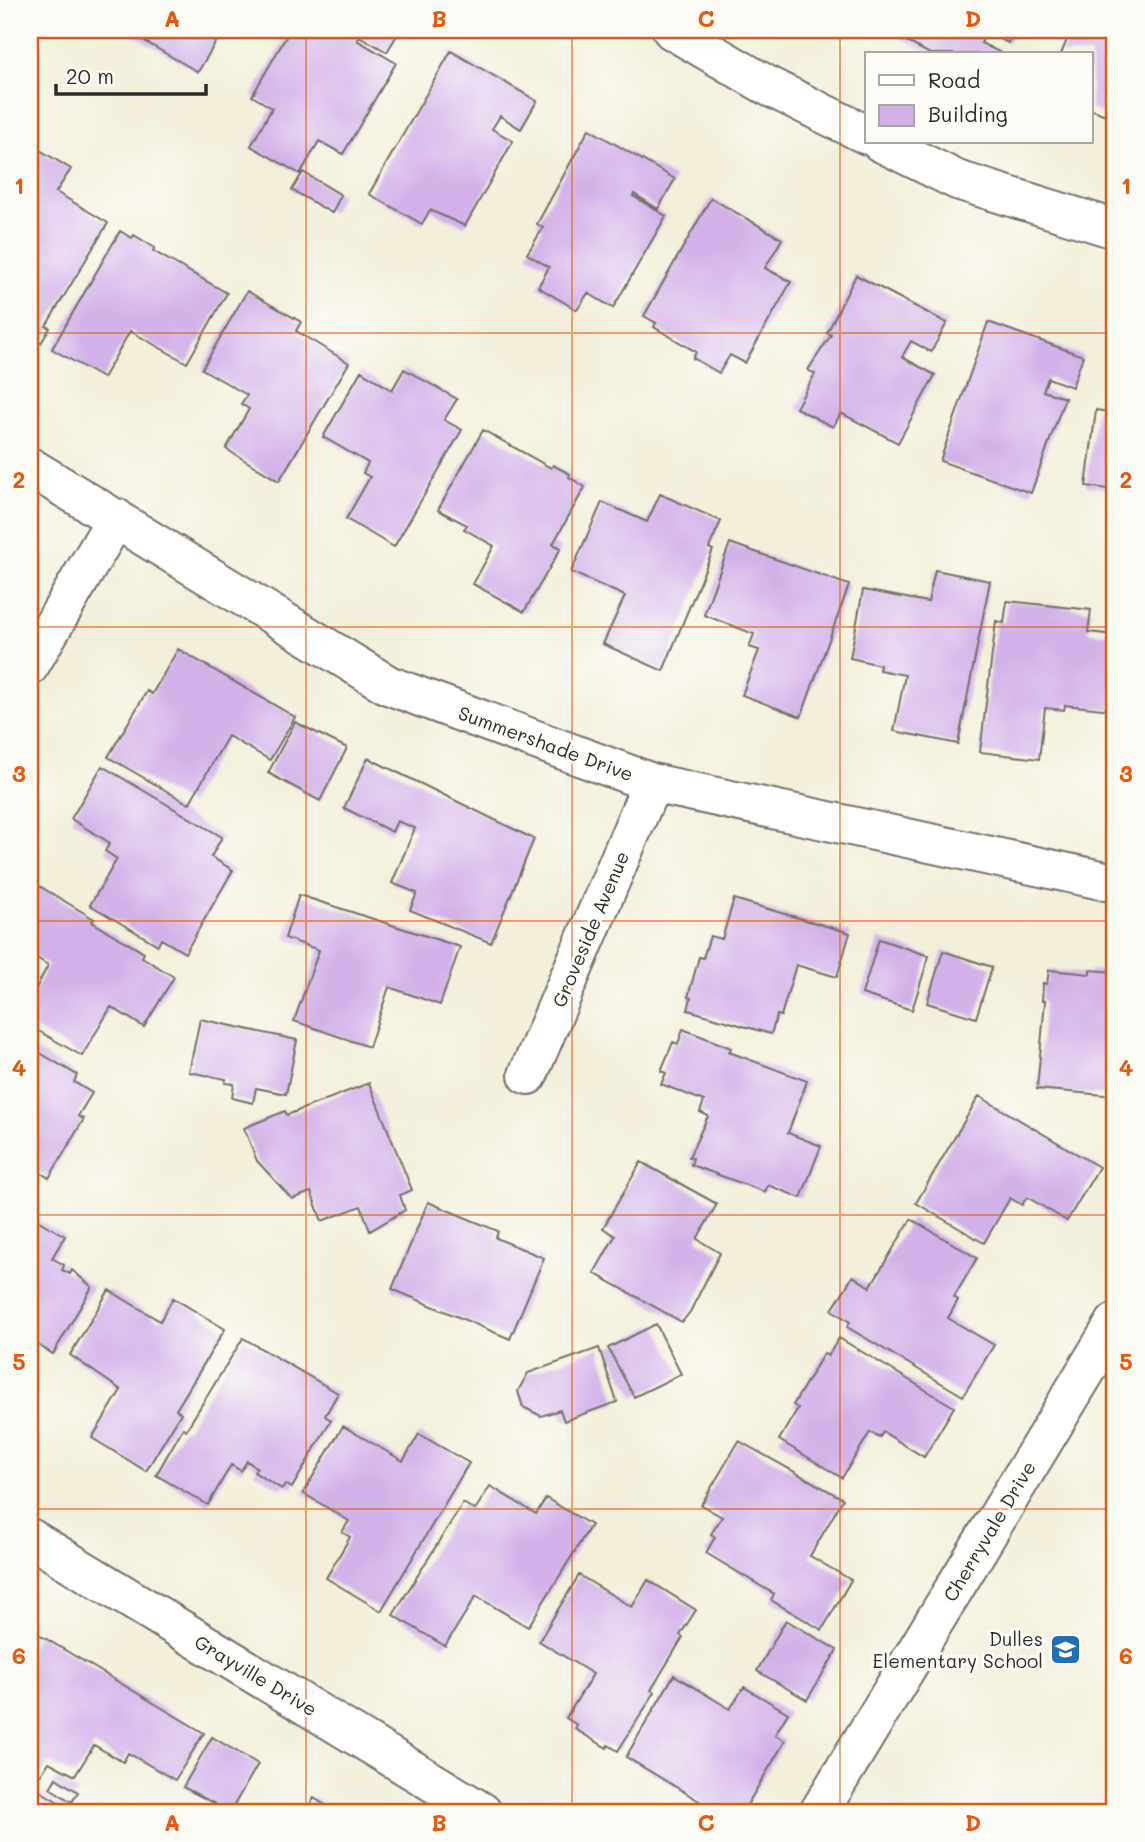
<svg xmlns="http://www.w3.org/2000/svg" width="1145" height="1842" font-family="Mali,sans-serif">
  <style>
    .building { fill: #d2b2e8 }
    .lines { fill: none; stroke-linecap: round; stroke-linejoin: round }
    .minor-casing { stroke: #717069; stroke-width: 42 }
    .minor { stroke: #fff; stroke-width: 38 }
    .grid { fill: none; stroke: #e8590c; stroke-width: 2; stroke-opacity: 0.55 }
    .labels { text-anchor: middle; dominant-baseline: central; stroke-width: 6; stroke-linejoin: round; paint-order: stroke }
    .street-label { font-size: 19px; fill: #2b2b2b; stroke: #fdfcf7 }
    .poi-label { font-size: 19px; fill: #2b2b2b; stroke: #fdfcf7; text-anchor: end }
    .neatline { fill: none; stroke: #e8590c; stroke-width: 2.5 }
    .grid-label { font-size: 23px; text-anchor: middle; font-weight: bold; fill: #e8590c }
  </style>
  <rect width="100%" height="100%" fill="#fdfcf7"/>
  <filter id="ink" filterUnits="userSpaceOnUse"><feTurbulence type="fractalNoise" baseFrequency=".0143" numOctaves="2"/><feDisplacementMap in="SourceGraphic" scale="14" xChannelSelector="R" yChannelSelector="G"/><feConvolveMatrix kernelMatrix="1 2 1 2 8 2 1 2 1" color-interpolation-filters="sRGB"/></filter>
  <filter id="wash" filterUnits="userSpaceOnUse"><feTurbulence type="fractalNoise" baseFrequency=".00686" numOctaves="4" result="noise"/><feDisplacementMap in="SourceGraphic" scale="28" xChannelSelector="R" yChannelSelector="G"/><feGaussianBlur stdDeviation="1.57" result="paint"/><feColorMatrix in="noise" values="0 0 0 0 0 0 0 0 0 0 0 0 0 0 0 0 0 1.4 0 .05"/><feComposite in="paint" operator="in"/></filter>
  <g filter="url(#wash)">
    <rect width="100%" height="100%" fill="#f3efdb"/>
    <g id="blocks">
      <path class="building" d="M125 30H223L198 72Z
        M290 30H400L387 52 359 36 357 40 396 63 343 154 319 141 300 174 251 146 272 108 252 96Z
        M904 30H1015L1008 43 987 32 981 43 1003 54H930L900 38Z
        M1071 30H1115V119L1091 109V54H1061Z
        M451 51 537 101 521 129 500 116 492 129 513 141 465 226 430 210 422 224 369 194Z
        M589 129 675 179 658 209 634 194 633 196 666 216 613 308 588 293 577 310 538 287 549 267 527 254 543 228 537 224Z
        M30 144 71 169 56 192 108 223 46 326 50 328 41 343 30 336Z
        M303 172 341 195 332 213 292 190Z
        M711 198 782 239 765 268 791 282 745 363 730 355 719 373 693 358 696 352 654 327 656 323 644 316Z
        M120 231 132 238 134 235 155 248 153 251 227 293 187 363 130 331 103 378 52 349Z
        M856 275 947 323 931 352 911 341 902 357 935 375 898 443 841 413 833 427 796 408 815 374 808 370 831 335 827 333Z
        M247 291 301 322 296 331 349 363 279 481 226 449 249 409 241 404 247 395 202 369Z
        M988 322 1083 356 1072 387 1048 378 1043 391 1065 398 1031 493 940 461Z
        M1114 361 1115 362V395L1109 394Z
        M404 369 457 399 444 420 462 430 394 547 346 519 370 477 363 473 368 463 323 437 361 371 392 390Z
        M1096 410 1115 413V490L1086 486Z
        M483 430 551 468 553 465 570 474 569 477 585 487 553 544 561 548 524 612 473 584 494 546 464 529 467 525 438 510Z
        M660 494 721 521 709 548 713 550 663 671 603 644 625 596 571 572 602 502 647 522Z
        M730 543 849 585 801 717 742 695 759 650 749 647 754 634 704 615Z
        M935 570 990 581 958 744 894 731 905 675 879 670 880 665 850 658 863 590 928 602Z
        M1007 601 1091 610 1088 632 1115 635 1111 710 1065 705 1064 710 1045 708 1039 759 980 752 996 621 1004 623Z
        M178 649 295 717 270 760 228 736 189 804 108 757 147 691 152 694Z
        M295 722 347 748 320 801 268 773Z
        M368 758 534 839 491 943 410 910 417 893 392 883 415 828 397 821 392 832 344 808Z
        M102 766 222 837 211 857 233 870 185 953 161 939 158 945 90 905 117 859 105 851 110 843 71 819Z
        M36 884 94 919 92 922 144 953 142 957 174 977 144 1027 111 1007 82 1056 30 1026V1000L48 965 30 954V895Z
        M299 895 460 947 440 1005 389 987 369 1047 294 1021 319 950 285 938Z
        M734 899 850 933 837 977 796 965 781 1016 777 1015 771 1034 688 1010 691 998 688 997 699 957 703 958 710 936 722 939Z
        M879 939 929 956 912 1010 862 994Z
        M943 951 992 967 976 1018 927 1003Z
        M1049 970 1090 974V970L1115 972V1096L1037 1089 1045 1001H1042L1043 983 1047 984Z
        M200 1019 297 1040 286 1094 256 1088 253 1103 232 1098 234 1084 225 1083 226 1079 189 1072Z
        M683 1029 731 1048 729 1052 807 1081 788 1133 821 1146 801 1198 768 1185 765 1192 691 1165 693 1158 689 1157 708 1116 700 1112 704 1101 661 1084 666 1073 661 1071 673 1042 678 1044Z
        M30 1047 77 1075 74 1082 92 1093 78 1116 84 1119 49 1178 30 1166Z
        M369 1083 412 1190 400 1195 405 1210 370 1231 361 1206 322 1221 311 1192 292 1199 257 1161 244 1128 285 1111 287 1115Z
        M979 1096 1099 1167 1067 1221 1027 1197 1022 1205 1010 1198 984 1243 916 1203Z
        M641 1162 717 1204 697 1239 720 1253 690 1312 682 1322 594 1273 615 1236 603 1228Z
        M428 1202 498 1231 496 1238 544 1258 510 1339 392 1289Z
        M30 1216 65 1236 52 1258 64 1265 62 1270 70 1274 72 1270 92 1287 53 1354 30 1340Z
        M911 1219 977 1258 954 1297 958 1300 948 1318 994 1345 963 1396 847 1327 850 1322 832 1310 853 1276 870 1287Z
        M109 1290 160 1321 173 1298 225 1329 176 1410 181 1413 146 1471 92 1438 121 1390 70 1355Z
        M656 1324 681 1374 634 1397 608 1348Z
        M243 1338 338 1393 325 1416 331 1420 292 1488 285 1484 282 1489 254 1472 257 1468 247 1461 241 1471 231 1465 208 1505 156 1475 183 1428 186 1430Z
        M839 1338 954 1407 924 1457 883 1432 880 1437 870 1432 842 1478 779 1440 798 1408 793 1405 824 1353 828 1356Z
        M599 1348 617 1402 564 1421 560 1410 541 1416 523 1407 518 1391 528 1373Z
        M343 1426 403 1461 419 1434 469 1463 381 1611 326 1578 350 1537 342 1532 349 1521 303 1493Z
        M739 1441 843 1499 810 1556 851 1580 822 1630 771 1600 774 1594 706 1553 715 1537 711 1534 722 1517 701 1505Z
        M490 1486 536 1514 546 1498 591 1525 528 1627 476 1596 445 1646 393 1615 463 1503 475 1510Z
        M579 1575 632 1607 648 1580 696 1610 680 1635 683 1637 651 1690 655 1692 618 1751 608 1745 607 1748 575 1729 577 1725 566 1718 593 1674 539 1641Z
        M786 1620 837 1650 807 1700 757 1671Z
        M38 1634 204 1733 175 1780 128 1753 123 1762 94 1745 75 1776 49 1762 41 1775 30 1769V1648Z
        M674 1675 730 1709 744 1687 788 1713 775 1735 785 1741 743 1812H730L714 1803 711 1808 626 1757Z
        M212 1737 258 1764 230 1812 183 1787Z
        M56 1778 78 1792 72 1802 50 1788Z
        M30 1785 75 1812H30Z
        M314 1798 336 1812H305Z"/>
    </g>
  </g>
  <g filter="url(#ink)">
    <use href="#blocks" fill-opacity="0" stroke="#717069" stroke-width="2"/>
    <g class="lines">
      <defs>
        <path id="minor" d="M672 30 768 86 867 135
          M880 142 957 180 1115 229
          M30 467 388 685 652 783 1115 883
          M30 665 116 518
          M528 1075 652 783
          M30 1538 482 1812
          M819 1812 1115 1323"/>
      </defs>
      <use href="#minor" class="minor-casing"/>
      <use href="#minor" class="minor"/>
    </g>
  </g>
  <path class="grid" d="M306 30V1812M572 30V1812M840 30V1812M30 333H1115M30 627H1115M30 921H1115M30 1215H1115M30 1509H1115"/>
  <defs>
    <symbol id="school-square" viewBox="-11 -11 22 22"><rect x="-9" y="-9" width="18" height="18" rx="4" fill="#1f6fb2" stroke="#fdfcf7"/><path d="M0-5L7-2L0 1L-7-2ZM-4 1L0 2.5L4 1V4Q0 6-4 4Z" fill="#fff"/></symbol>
  </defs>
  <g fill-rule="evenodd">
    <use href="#school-square" x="1048" y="1632" width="35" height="35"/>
  </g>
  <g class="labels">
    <g class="street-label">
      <text transform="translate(546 743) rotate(20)">Summershade Drive</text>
      <text transform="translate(590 929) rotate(-67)">Groveside Avenue</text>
      <text transform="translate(989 1531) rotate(-59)">Cherryvale Drive</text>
      <text transform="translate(256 1675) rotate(31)">Grayville Drive</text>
    </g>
    <g class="poi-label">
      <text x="1043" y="1638">Dulles<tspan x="1043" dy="22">Elementary School</tspan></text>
    </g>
  </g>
  <rect width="1145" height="1842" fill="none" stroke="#fdfcf7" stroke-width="77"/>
  <rect x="865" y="52" width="228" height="91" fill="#fdfcf7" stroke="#a9a8a5" stroke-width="2"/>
  <rect x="879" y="75" width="35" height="10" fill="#ffffff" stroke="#a9a8a5" stroke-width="2"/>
  <text x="928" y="88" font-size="21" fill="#2b2b2b">Road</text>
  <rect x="879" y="105" width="35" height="21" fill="#d2b2e8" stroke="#a9a8a5" stroke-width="2"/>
  <text x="928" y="122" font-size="21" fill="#2b2b2b">Building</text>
  <path d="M56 84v10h150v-10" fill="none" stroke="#2b2b2b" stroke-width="3.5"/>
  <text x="66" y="84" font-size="21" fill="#2b2b2b" stroke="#fdfcf7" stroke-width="5" paint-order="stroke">20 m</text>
  <rect x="38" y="38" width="1068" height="1766" class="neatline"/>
  <g class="grid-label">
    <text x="172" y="27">A</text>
    <text x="439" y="27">B</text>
    <text x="706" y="27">C</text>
    <text x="973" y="27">D</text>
    <text x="19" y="194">1</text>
    <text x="1126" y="194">1</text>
    <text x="19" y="488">2</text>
    <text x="1126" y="488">2</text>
    <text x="19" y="782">3</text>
    <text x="1126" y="782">3</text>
    <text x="19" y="1076">4</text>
    <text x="1126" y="1076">4</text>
    <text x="19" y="1370">5</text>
    <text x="1126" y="1370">5</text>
    <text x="19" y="1664">6</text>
    <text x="1126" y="1664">6</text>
    <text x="172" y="1831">A</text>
    <text x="439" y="1831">B</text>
    <text x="706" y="1831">C</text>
    <text x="973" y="1831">D</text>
  </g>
</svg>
